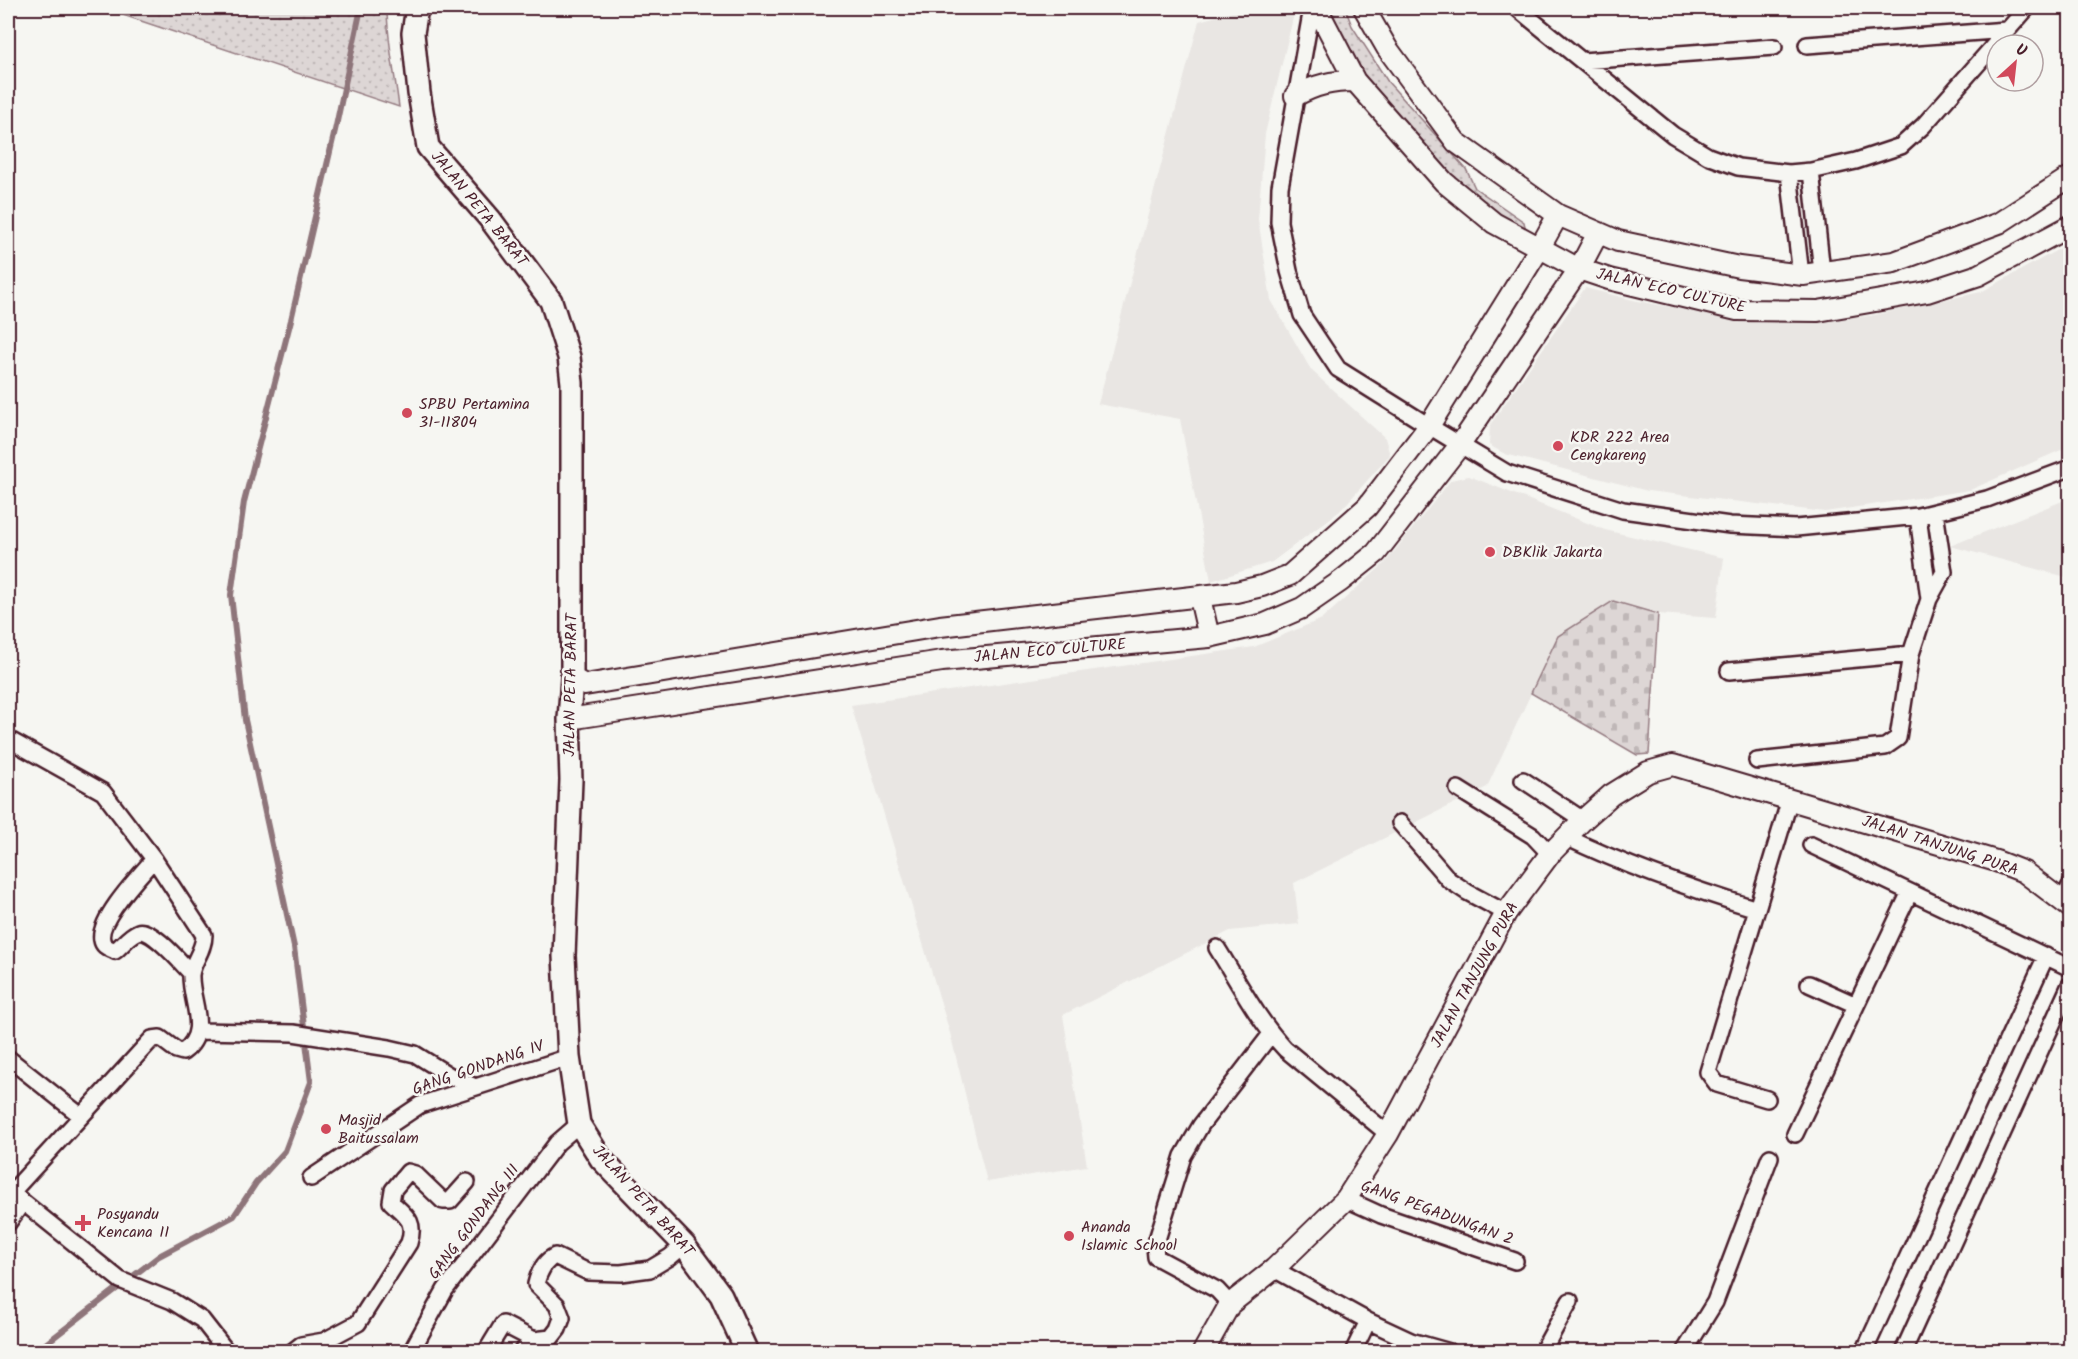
<svg xmlns="http://www.w3.org/2000/svg" width="2078" height="1359" font-family="Kalam,sans-serif">
  <style>
    .built { fill: #e9e6e3 }
    .grass { fill: url(#grass-dots); stroke: #947a80; stroke-width: 1.5 }
    .cemetery { fill: url(#cemetery-stones); stroke: #947a80; stroke-width: 1.5 }
    .lines { fill: none; stroke-linecap: round; stroke-linejoin: round }
    .stream { stroke: #8e747a; stroke-width: 6 }
    .minor-casing { stroke: #4a1f2b; stroke-width: 20 }
    .tertiary-casing { stroke: #4a1f2b; stroke-width: 24 }
    .secondary-casing { stroke: #4a1f2b; stroke-width: 26 }
    .minor { stroke: #f6f6f2; stroke-width: 15 }
    .tertiary { stroke: #f6f6f2; stroke-width: 20 }
    .secondary { stroke: #f6f6f2; stroke-width: 21 }
    .poi-dot { fill: #d1495b; stroke: #f6f6f2; stroke-width: 2 }
    .labels { text-anchor: middle; dominant-baseline: central; stroke-width: 5; stroke-linejoin: round; paint-order: stroke }
    .street-label { font-size: 16px; fill: #4a1f2b; stroke: #f6f6f2 }
    .poi-label { font-size: 16px; fill: #4a1f2b; stroke: #f6f6f2; text-anchor: start }
  </style>
  <defs>
    <pattern id="grass-dots" width="8" height="8" patternUnits="userSpaceOnUse" patternTransform="scale(1.5)"><rect width="8" height="8" fill="#ddd6d5"/><path d="M2 2h.1M6 6h.1" fill="none" stroke="#bfb7b7" stroke-width="1.8" stroke-linecap="round"/></pattern>
    <pattern id="cemetery-stones" width="16" height="16" patternUnits="userSpaceOnUse" patternTransform="scale(1.5)"><rect width="16" height="16" fill="#ddd6d5"/><path d="M2 7V4a2 2 0 0 1 4 0v3zM10 15v-3a2 2 0 0 1 4 0v3z" fill="#bfb7b7"/></pattern>
  </defs>
  <rect width="100%" height="100%" fill="#f6f6f2"/>
  <filter id="ink" filterUnits="userSpaceOnUse"><feTurbulence type="fractalNoise" baseFrequency=".0167" numOctaves="2"/><feDisplacementMap in="SourceGraphic" scale="12" xChannelSelector="R" yChannelSelector="G"/><feConvolveMatrix kernelMatrix="1 2 1 2 8 2 1 2 1" color-interpolation-filters="sRGB"/></filter>
  <g filter="url(#ink)">
    <path class="built" d="M1247 8H1292L1294 14 1265 134 1258 219 1271 300 1311 370 1385 438 1390 455 1340 511 1272 562 1211 581 1180 419 1098 404 1199 21Z
      M2070 243V446L1970 490 1825 512 1648 491 1505 454 1489 445 1490 425 1585 288 1637 301 1759 323 1869 316 1981 292Z
      M1469 476 1605 530 1724 558 1716 618 1658 614 1613 602 1558 636 1487 787 1294 883 1299 924 1230 931 1063 1015 1087 1166 987 1182 950 1033 851 705 1254 647 1322 619 1385 563 1451 480Z
      M2070 498V578L1950 546Z"/>
    <path class="grass" d="M102 8H387C387 41 395 73 399 107Z
      M1329 8H1345L1352 26 1388 82 1466 169 1475 188 1524 222 1526 231 1522 233 1442 170 1374 92 1337 35 1328 11Z"/>
    <path class="cemetery" d="M1613 601 1658 614 1649 754 1637 755 1531 693 1558 636Z"/>
    <g class="lines">
      <path class="stream" d="M35 1352 159 1256 234 1216 256 1183 285 1151 311 1082 294 947 245 720 231 595 244 502 291 320 336 126 361 8"/>
      <defs>
        <path id="minor" d="M1312 8 1280 187 1279 222 1289 271 1302 315 1338 369 1429 426 1507 473 1623 510 1730 525 1796 528 1918 516 1987 499 2070 468
          M1517 8 1673 135 1708 156 1738 167 1789 173 1811 171 1856 161 1901 146 1923 126 2027 8
          M1807 45 2007 30
          M1582 61 1774 47
          M1811 171 1822 272
          M1789 173 1801 275
          M1918 516 1929 599
          M1729 671 1911 654
          M8 739 103 792 154 859 204 935C204 951 192 962 191 975 190 1002 211 1032 183 1052L176 1050 160 1038 152 1039 11 1193
          M1757 761 1885 747 1898 738 1911 654 1929 599 1944 572 1935 512
          M1523 780 1583 820
          M1458 789 1533 836 1550 854
          M1400 823 1449 880 1467 892 1506 913
          M1566 837C1628 867 1691 889 1757 909
          M1811 845 2070 968
          M154 859C141 874 97 920 102 940 103 947 109 948 115 951 122 945 130 935 138 932 151 927 182 964 191 973
          M2063 901 2070 886
          M1217 948C1239 983 1257 1019 1285 1049L1388 1134
          M1809 984 1856 1005
          M199 1031 293 1033 389 1048 415 1054 452 1077 475 1087
          M8 1058 81 1116
          M1767 1099 1717 1084 1708 1072 1790 799
          M1795 1134 1910 892
          M311 1178 420 1105 569 1057
          M8 1190 120 1280 172 1301 202 1320 227 1352
          M1346 1199 1381 1215 1515 1261
          M8 1223 23 1202
          M1274 1269 1368 1321 1411 1341 1450 1352
          M1230 1304 1217 1290 1156 1257 1155 1246 1183 1156 1201 1125 1271 1034
          M292 1352 301 1345 324 1341 358 1323 409 1243C416 1221 406 1216 391 1202L393 1190 408 1172 415 1174 443 1201H450L467 1182
          M411 1352 445 1290 557 1143 579 1124
          M486 1352 503 1324 534 1340 551 1338 558 1329 562 1318 557 1305 536 1284C539 1272 544 1261 555 1256L588 1272 621 1273 650 1269 670 1257 684 1245
          M521 1352 534 1340
          M1353 1352 1368 1321
          M1542 1352 1570 1301
          M1684 1352 1715 1302 1770 1157
          M1864 1352 2046 956
          M1903 1352 2070 985"/>
        <path id="tertiary" d="M1317 8 1355 81 1444 182 1494 223 1579 269 1609 279 1737 310 1818 311 1927 292 1979 275 2070 226
          M1364 8 1387 48 1456 142 1558 215 1618 241 1739 267 1803 275 1894 262 1999 223 2070 177
          M1295 96C1315 85 1332 81 1355 81
          M1200 598 1209 637
          M572 678 585 685 940 626 1236 592 1262 586 1290 575 1367 507 1429 426 1539 249 1558 215
          M569 719 942 661 1209 637 1265 624 1302 608 1341 581 1376 553 1460 445 1579 269 1598 233
          M1203 1352 1230 1304 1274 1269 1346 1199 1388 1134 1506 913 1550 854 1583 820 1611 795 1648 772 1673 765 1996 861 2024 872 2070 907"/>
        <path id="secondary" d="M417 8 413 33 419 93 428 147 490 219 551 301 569 357 572 383V678L569 719 571 780 564 956 569 1057 579 1124 601 1159 684 1245 721 1295 747 1352"/>
      </defs>
      <use href="#minor" class="minor-casing"/>
      <use href="#tertiary" class="tertiary-casing"/>
      <use href="#secondary" class="secondary-casing"/>
      <use href="#minor" class="minor"/>
      <use href="#tertiary" class="tertiary"/>
      <use href="#secondary" class="secondary"/>
    </g>
  </g>
  <g class="poi-dot">
    <circle cx="407" cy="413" r="6"/>
    <circle cx="1558" cy="446" r="6"/>
    <circle cx="1490" cy="552" r="6"/>
    <circle cx="326" cy="1129" r="6"/>
    <path d="M80 1214h6v6h6v6h-6v6h-6v-6h-6v-6h6z"/>
    <circle cx="1069" cy="1236" r="6"/>
  </g>
  <g class="labels">
    <g class="street-label">
      <text transform="translate(479 209) rotate(51)">JALAN PETA BARAT</text>
      <text transform="translate(1671 291) rotate(13)">JALAN ECO CULTURE</text>
      <text transform="translate(1050 651) rotate(-5)">JALAN ECO CULTURE</text>
      <text transform="translate(571 685) rotate(-89)">JALAN PETA BARAT</text>
      <text transform="translate(1940 846) rotate(18)">JALAN TANJUNG PURA</text>
      <text transform="translate(1475 975) rotate(-61)">JALAN TANJUNG PURA</text>
      <text transform="translate(478 1068) rotate(-19)">GANG GONDANG IV</text>
      <text transform="translate(643 1201) rotate(48)">JALAN PETA BARAT</text>
      <text transform="translate(1437 1213) rotate(20)">GANG PEGADUNGAN 2</text>
      <text transform="translate(474 1222) rotate(-53)">GANG GONDANG III</text>
    </g>
    <g class="poi-label">
      <text x="419" y="404">SPBU Pertamina<tspan x="419" dy="18">31-11804</tspan></text>
      <text x="1570" y="437">KDR 222 Area<tspan x="1570" dy="18">Cengkareng</tspan></text>
      <text x="1502" y="552">DBKlik Jakarta</text>
      <text x="338" y="1120">Masjid<tspan x="338" dy="18">Baitussalam</tspan></text>
      <text x="97" y="1214">Posyandu<tspan x="97" dy="18">Kencana II</tspan></text>
      <text x="1081" y="1227">Ananda<tspan x="1081" dy="18">Islamic School</tspan></text>
    </g>
  </g>
  <rect width="2078" height="1359" fill="none" stroke="#f6f6f2" stroke-width="30"/>
  <rect x="15" y="15" width="2048" height="1329" fill="none" stroke="#4a1f2b" stroke-width="2" filter="url(#ink)"/>
  <g transform="translate(2015 63) rotate(27)"><circle r="28" fill="#f6f6f2" stroke="#b1a0a2" stroke-width="1.5"/>
  <path d="M0-4.5L10 22L0 15L-10 22Z" fill="#d1495b"/>
  <text y="-9" font-size="16" font-weight="bold" text-anchor="middle" fill="#4a1f2b">U</text>
  </g>
</svg>
